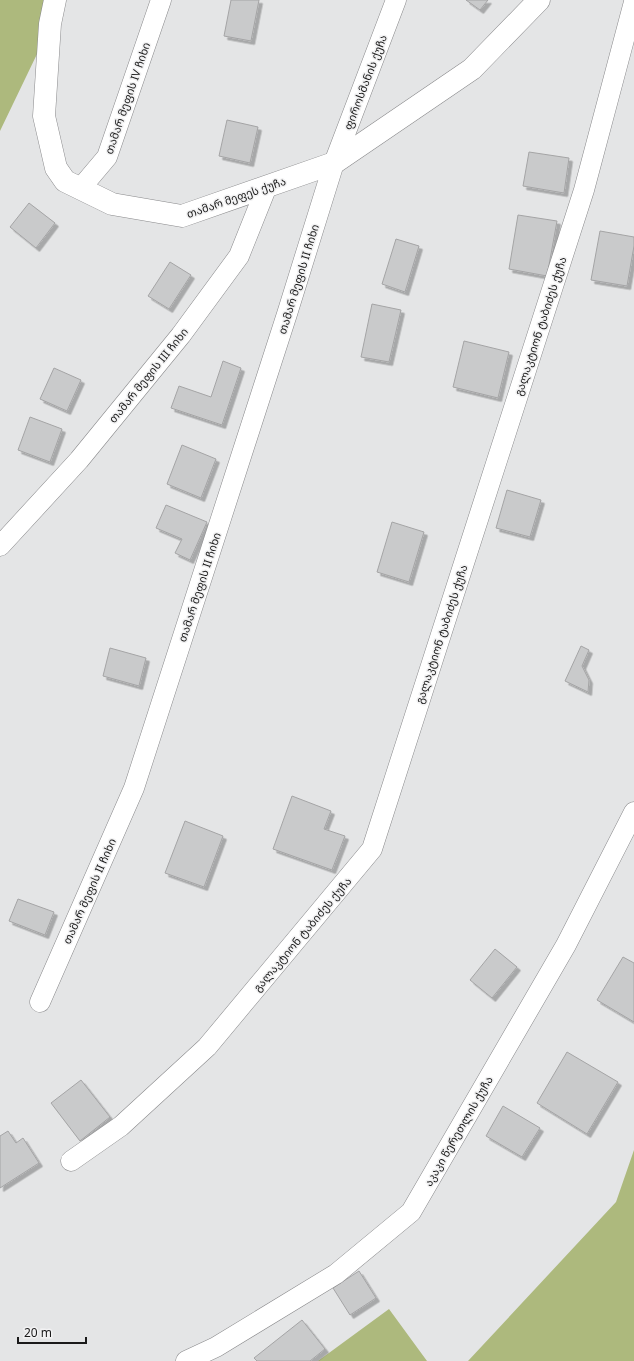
<svg xmlns="http://www.w3.org/2000/svg" width="634" height="1361" font-family="'Noto Sans','Noto Sans Georgian',sans-serif">
  <style>
    .forest { fill: #adb97d }
    .building { fill: #c9cacb; stroke: #a4a4a5; filter: url(#shadow) }
    .lines { fill: none; stroke-linecap: round; stroke-linejoin: round }
    .street-casing { stroke: #89898b; stroke-width: 21 }
    .secondary-casing { stroke: #89898b; stroke-width: 23 }
    .street { stroke: #fff; stroke-width: 20 }
    .secondary { stroke: #fff; stroke-width: 22 }
    .labels { text-anchor: middle; dominant-baseline: central; stroke-width: 3; stroke-linejoin: round; paint-order: stroke }
    .street-label { font-size: 11px; fill: #1a1a1a; stroke: #f2f2f3 }
  </style>
  <defs>
    <filter id="shadow"><feDropShadow dx="3.5" dy="3.5" stdDeviation="0" flood-color="#0004"/></filter>
  </defs>
  <rect width="100%" height="100%" fill="#e4e5e6"/>
  <path class="forest" d="M0 0H63L0 131Z
    M634 1150V1361H468L616 1202Z
    M389 1309 427 1361H318Z"/>
  <path class="building" d="M231 0H259L251 41 224 36Z
    M466 0H488L480 10Z
    M227 120 258 127 250 163 219 156Z
    M529 152 569 158 564 193 523 186Z
    M29 203 55 223 36 248 10 227Z
    M518 215 557 221 547 276 509 269Z
    M600 231 634 237V246L627 286 591 280Z
    M396 239 419 246 405 292 382 284Z
    M170 262 191 275 169 309 148 296Z
    M372 304 401 310 389 362 361 357Z
    M464 341 509 352 498 398 453 387Z
    M223 361 241 368 222 425 171 408 179 386 211 397Z
    M54 368 81 380 67 411 40 399Z
    M30 417 62 429 50 462 18 450Z
    M182 445 216 459 201 498 167 484Z
    M507 490 541 500 530 537 496 528Z
    M166 505 207 522 190 560 175 553 182 539 156 528Z
    M392 522 424 532 409 582 377 572Z
    M581 646 589 650 582 666 589 680 588 692 565 681Z
    M110 648 146 658 139 686 103 676Z
    M292 796 331 811 324 829 345 836 332 870 273 849Z
    M185 821 223 836 204 887 165 873Z
    M18 899 54 912 45 935 9 921Z
    M495 949 517 967 492 998 470 980Z
    M623 957 634 963V1022L597 1000Z
    M567 1052 618 1082 587 1134 537 1103Z
    M81 1080 110 1117 80 1141 51 1103Z
    M503 1106 540 1128 522 1157 486 1136Z
    M8 1131 16 1143 23 1138 39 1163 0 1188V1136Z
    M359 1271 376 1298 350 1315 333 1288Z
    M302 1320 325 1349 310 1361H257L254 1358Z"/>
  <g class="lines">
    <defs>
      <path id="street" d="M80 189 107 157 161 0
        M0 546 79 460 181 335 239 256 267 186
        M40 1002 134 788 287 314 334 163 396 0
        M71 1161 121 1126 207 1047 372 849 584 190 634 2
        M186 1361 216 1347 336 1274 411 1212 566 945 634 812"/>
      <path id="secondary" d="M55 0 50 24 44 116 56 168 65 181 112 204 182 216 334 163 472 69 539 0"/>
    </defs>
    <use href="#street" class="street-casing"/>
    <use href="#secondary" class="secondary-casing"/>
    <use href="#street" class="street"/>
    <use href="#secondary" class="secondary"/>
  </g>
  <g class="labels">
    <g class="street-label">
      <text transform="translate(365 82) rotate(-69)">ფიროსმანის ქუჩა</text>
      <text transform="translate(127 98) rotate(-71)">თამარ მეფის IV ჩიხი</text>
      <text transform="translate(236 197) rotate(-19)">თამარ მეფეს ქუჩა</text>
      <text transform="translate(298 279) rotate(-73)">თამარ მეფის II ჩიხი</text>
      <text transform="translate(540 326) rotate(-72)">გალაკტიონ ტაბიძეს ქუჩა</text>
      <text transform="translate(148 375) rotate(-51)">თამარ მეფის III ჩიხი</text>
      <text transform="translate(199 587) rotate(-72)">თამარ მეფის II ჩიხი</text>
      <text transform="translate(441 634) rotate(-72)">გალაკტიონ ტაბიძეს ქუჩა</text>
      <text transform="translate(89 891) rotate(-66)">თამარ მეფის II ჩიხი</text>
      <text transform="translate(302 934) rotate(-50)">გალაკტიონ ტაბიძეს ქუჩა</text>
      <text transform="translate(458 1131) rotate(-60)">აკაკი წერეთლის ქუჩა</text>
    </g>
  </g>
  <path d="M18 1337v6h68v-6" fill="none" stroke="#1a1a1a" stroke-width="2"/>
  <text x="24" y="1337" font-size="12" fill="#1a1a1a" stroke="#f2f2f3" stroke-width="3" paint-order="stroke">20 m</text>
</svg>
